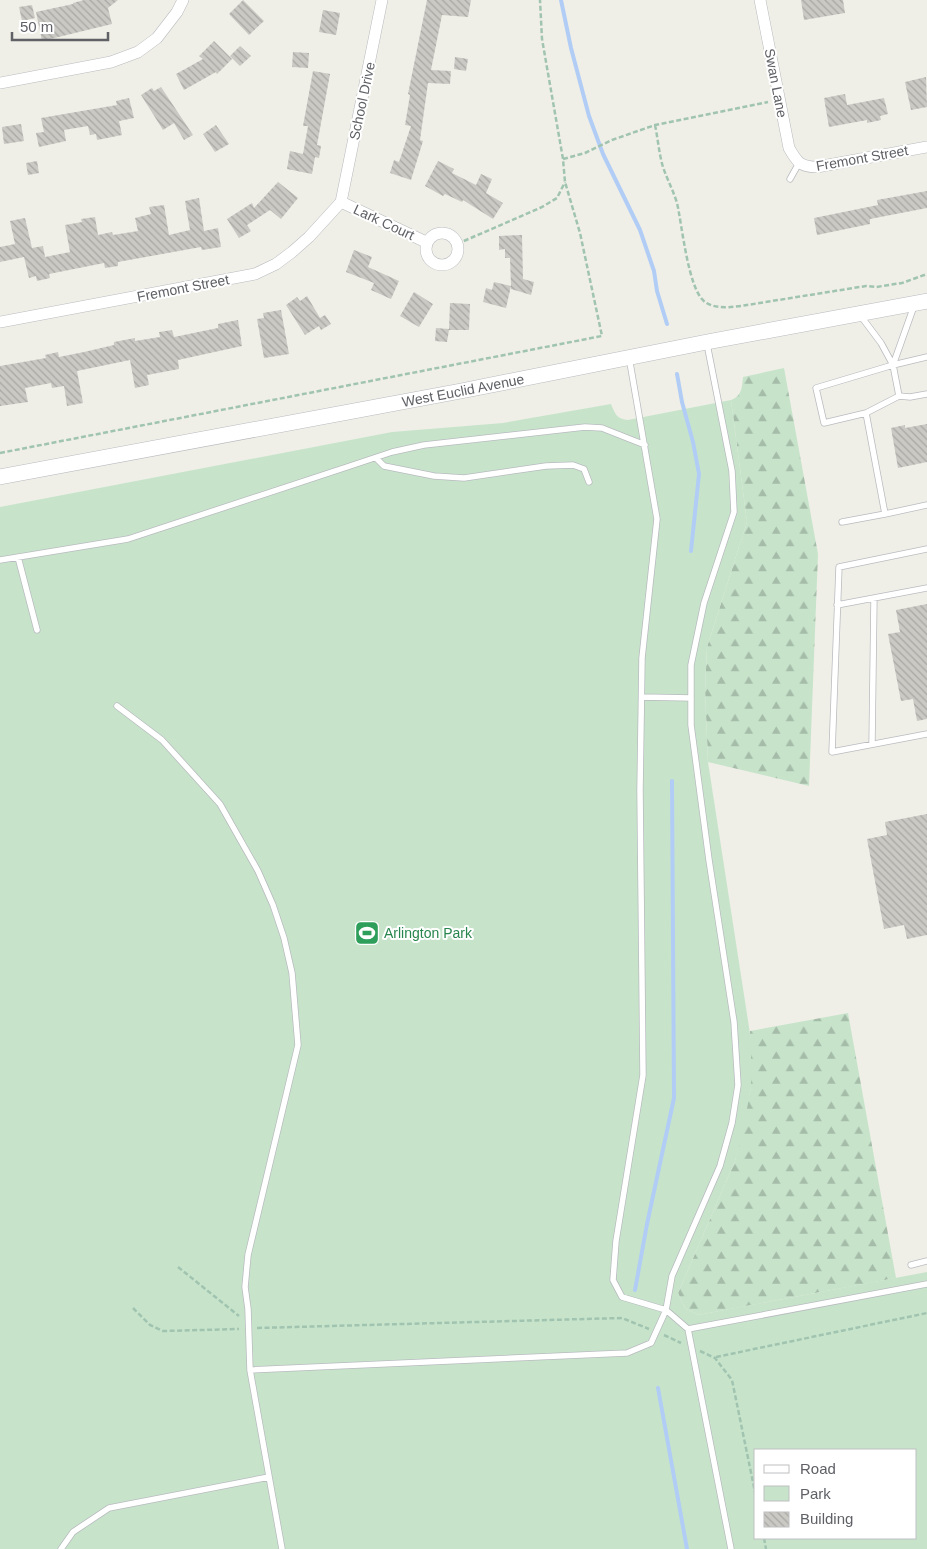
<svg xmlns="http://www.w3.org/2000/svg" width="927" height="1549" font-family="Arial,sans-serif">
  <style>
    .forest { fill: url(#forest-firs) }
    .park { fill: #c7e4cb; fill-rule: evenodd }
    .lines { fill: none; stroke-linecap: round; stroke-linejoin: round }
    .stream { stroke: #b1cdf6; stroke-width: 4 }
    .building { fill: url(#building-back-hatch) }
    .lane-casing { stroke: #b9bbbf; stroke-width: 7 }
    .street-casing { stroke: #b9bbbf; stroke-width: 12 }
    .secondary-casing { stroke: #b8babf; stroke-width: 16 }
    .path { stroke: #a1c4b0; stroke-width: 2.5; stroke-dasharray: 5 2.5; stroke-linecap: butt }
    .lane { stroke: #fff; stroke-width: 5.5 }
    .street { stroke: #fff; stroke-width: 11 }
    .secondary { stroke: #fff; stroke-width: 15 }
    .labels { text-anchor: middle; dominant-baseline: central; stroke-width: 4; stroke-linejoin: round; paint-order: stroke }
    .street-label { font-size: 14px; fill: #5f6166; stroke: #fff }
    .leisure-label { font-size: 14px; fill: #27864d; stroke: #fff; text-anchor: start }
  </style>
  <defs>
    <pattern id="forest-firs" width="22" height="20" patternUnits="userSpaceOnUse" patternTransform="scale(1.25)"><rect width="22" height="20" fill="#c7e4cb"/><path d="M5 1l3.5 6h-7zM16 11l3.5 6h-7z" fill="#a5bca9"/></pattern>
    <pattern id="building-back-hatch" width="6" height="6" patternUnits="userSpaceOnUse" patternTransform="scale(1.25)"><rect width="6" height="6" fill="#cbc9c4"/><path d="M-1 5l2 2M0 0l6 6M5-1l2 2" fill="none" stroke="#a8a7a3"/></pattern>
  </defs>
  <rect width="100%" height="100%" fill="#efefe7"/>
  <path class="forest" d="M784 368 818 554 809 786 708 762 705 691 707 647 747 522 731 400C742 396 742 387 743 377Z
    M848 1013 896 1278 698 1315 685 1308 678 1293 735 1161 751 1087 750 1031Z"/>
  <path class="park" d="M731 400 747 522 707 647 705 691 708 762 751 1040V1087L743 1130 735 1161 678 1293 685 1308 698 1315 927 1272V1549H0V507L392 432 503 423 611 404C615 414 617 419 628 420ZM756 1450H916V1538H756Z"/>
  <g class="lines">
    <path class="stream" d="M561 0 571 48 589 116 603 154 640 230 654 271 657 291 667 324
      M677 374 682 402 693 442 699 474 691 551
      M635 1290 647 1224 674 1098 672 781
      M658 1388 687 1549"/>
  </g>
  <path class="building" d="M84 0H118L108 8 112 24 42 41 36 12 73 4V3Z
    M243 0 264 21 249 35 229 14Z
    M427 0H471L468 17 442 15 431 70 451 71 450 84 428 83 420 140 423 141 411 180 390 173 394 160 399 162 411 126 405 125 410 95 408 94Z
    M801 0H843L845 13 804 20Z
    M32 5 35 18 22 21 19 7Z
    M323 10 340 13 336 35 319 32Z
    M214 41 232 59 217 74 216 72 184 90 176 74 203 59 199 56Z
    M240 46 251 56 240 66 230 56Z
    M293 52 309 53 308 68 292 67Z
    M455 57 468 59 466 71 454 69Z
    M313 71 330 74 317 145 321 146 319 158 315 157 312 174 287 169 290 151 303 154 308 126H303Z
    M926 77 927 107 911 110 905 82Z
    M161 87 193 135 184 140 174 123 163 130 141 95 152 88 154 91Z
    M845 94 847 105 884 98 888 114 880 116 881 120 867 123V120L829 127 824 98Z
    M129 98 134 118 119 121 122 135 97 140 96 134 90 135 88 126 64 130 66 141 39 147 36 133 44 132 41 118 117 105 116 101Z
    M21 124 24 141 4 144 2 127Z
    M216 125 229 144 215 152 203 134Z
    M37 161 39 173 28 175 26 163Z
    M438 161 454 169 452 173 476 185 481 174 492 179 486 193 503 203 493 219 463 200 462 202 445 194 443 196 425 186Z
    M278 182 298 198 281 219 270 210 247 225 251 231 239 238 227 219 252 203 254 208Z
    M927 191V208L870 219V224L817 235 814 218 878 205 877 200Z
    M199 198 204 231 218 228 221 247 202 250 201 247 118 262V266L105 268 104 263 49 274 50 278 37 281 36 276 29 278 24 257 0 262V247L15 244 10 221 25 218 32 248 43 246 45 257 70 252 65 225 82 222 81 219 95 217 98 235 112 232 113 235 138 231 135 218 151 214 149 207 164 205 169 235 190 230 185 201Z
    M522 235 523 279 534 282 531 295 511 289V286L506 308 483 302 486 288 492 290 494 282 511 286 510 258H505V249L499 250V236Z
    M354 250 372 257 368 267 399 281 391 299 371 290 374 283 346 272Z
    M414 292 433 304 419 327 400 316Z
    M307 296 320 318 325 315 331 324 321 330 319 326 305 335 286 305 297 297 300 301Z
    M450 303 470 304 469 330H449L447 342 435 341 436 328 449 329Z
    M281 310 289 354 264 358 257 319 264 318 263 313Z
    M238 320 242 346 178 360 179 369 147 375 149 385 135 388 130 360 77 371 83 403 67 406 64 386 52 388 51 383 25 388 28 402 0 406V366L46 358 45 355 58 352 59 357 84 352 114 345V342L135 338V341L160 337 159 332 172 330 174 337 218 328V324Z
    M927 424V462L898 468 891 428 905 425V428Z
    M927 604V719L917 721 913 699 901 701 888 634 900 632 896 610Z
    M927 814V935L907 939 904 925 884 929 867 839 887 835 885 822Z"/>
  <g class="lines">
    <defs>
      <path id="lane" d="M790 179 799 163
        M860 315 881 343 893 365 899 396 866 413 885 514 927 505
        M629 357 657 519 642 658 640 790 643 1075 616 1241 613 1280 622 1297 666 1310 688 1329 731 1549
        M893 365 914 306
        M899 396 910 397 927 394
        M866 413 824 423 816 388 893 365 927 357
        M376 458 384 466 434 476 464 478 546 466 573 465 584 469 589 482
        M842 522 885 514
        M927 549 839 567 832 752 927 734
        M18 557 37 630
        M0 560 128 539 347 467 392 452 424 445 585 427 602 428 645 445
        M837 605 927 588
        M642 697 691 698
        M117 706 162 740 220 804 258 871 273 905 284 938 292 973 298 1045 248 1255 245 1287 248 1309 250 1370 282 1549
        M872 744 874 598
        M911 1265 927 1261
        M688 1329 927 1284
        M250 1370 627 1353 651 1343 666 1310 672 1276 720 1166 732 1123 738 1085 734 1022 709 860 691 725V665L704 603 734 512 732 471 707 344
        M61 1549 73 1532 109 1508 269 1477"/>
      <path id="street" d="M760 0 789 148C797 162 800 167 817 167L927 147
        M0 83 111 62 138 52 157 38 177 12 183 0
        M341 202 426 242
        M426 249a16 16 0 1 1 32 0a16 16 0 1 1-32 0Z
        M0 322 255 274 276 264 292 252 309 237 341 202 382 0"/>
      <g id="secondary">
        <path id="s1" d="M0 477 461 391 707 342 927 301"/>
      </g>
    </defs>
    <use href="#lane" class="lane-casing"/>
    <use href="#street" class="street-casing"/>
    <use href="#secondary" class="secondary-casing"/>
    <path class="path" d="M655 125C658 139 659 154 663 167 667 179 673 190 677 203 682 224 688 290 705 302 716 310 734 307 747 305L866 286 876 287 902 283 927 274
      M563 159 585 153 612 140 655 125 768 102
      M457 244 542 207 557 198 565 182
      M0 453 602 336 580 233 565 182 563 159 542 39 540 0
      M178 1267 239 1316
      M133 1308 150 1325 163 1331 239 1329
      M257 1328 622 1318 649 1329
      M664 1335 681 1343
      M700 1351 715 1358 732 1380 756 1497
      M716 1357 927 1313
      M764 1538 766 1549"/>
    <use href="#lane" class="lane"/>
    <use href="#street" class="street"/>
    <use href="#secondary" class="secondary"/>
  </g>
  <defs>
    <symbol id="stadium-square" viewBox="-11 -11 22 22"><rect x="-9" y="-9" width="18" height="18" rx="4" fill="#2e9e5b" stroke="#fff"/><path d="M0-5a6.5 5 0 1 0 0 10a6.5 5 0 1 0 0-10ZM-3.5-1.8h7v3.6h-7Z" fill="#fff"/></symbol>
  </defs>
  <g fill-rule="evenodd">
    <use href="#stadium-square" x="353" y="919" width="28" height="28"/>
  </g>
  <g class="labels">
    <g class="street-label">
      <text transform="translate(776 83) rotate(79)">Swan Lane</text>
      <text transform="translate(362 101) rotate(-78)">School Drive</text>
      <text transform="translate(862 158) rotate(-10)">Fremont Street</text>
      <text transform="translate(384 222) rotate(25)">Lark Court</text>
      <text transform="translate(183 288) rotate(-11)">Fremont Street</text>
      <text stroke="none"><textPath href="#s1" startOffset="471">West Euclid Avenue</textPath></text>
    </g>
    <g class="leisure-label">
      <text x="384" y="933">Arlington Park</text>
    </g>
  </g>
  <rect x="754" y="1449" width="162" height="90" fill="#ffffff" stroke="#bfc0c2"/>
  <rect x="764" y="1465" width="25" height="8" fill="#ffffff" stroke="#bfc0c2"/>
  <text x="800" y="1474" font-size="15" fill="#5f6166">Road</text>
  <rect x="764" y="1486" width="25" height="15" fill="#c7e4cb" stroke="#bfc0c2"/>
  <text x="800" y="1499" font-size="15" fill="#5f6166">Park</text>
  <rect x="764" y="1512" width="25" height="15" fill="url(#building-back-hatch)" stroke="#bfc0c2"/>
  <text x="800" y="1524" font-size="15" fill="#5f6166">Building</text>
  <path d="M12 32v8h96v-8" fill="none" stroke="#5f6166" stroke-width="2.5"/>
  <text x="20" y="32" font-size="15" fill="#5f6166" stroke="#ffffff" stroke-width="4" paint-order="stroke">50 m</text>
</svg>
